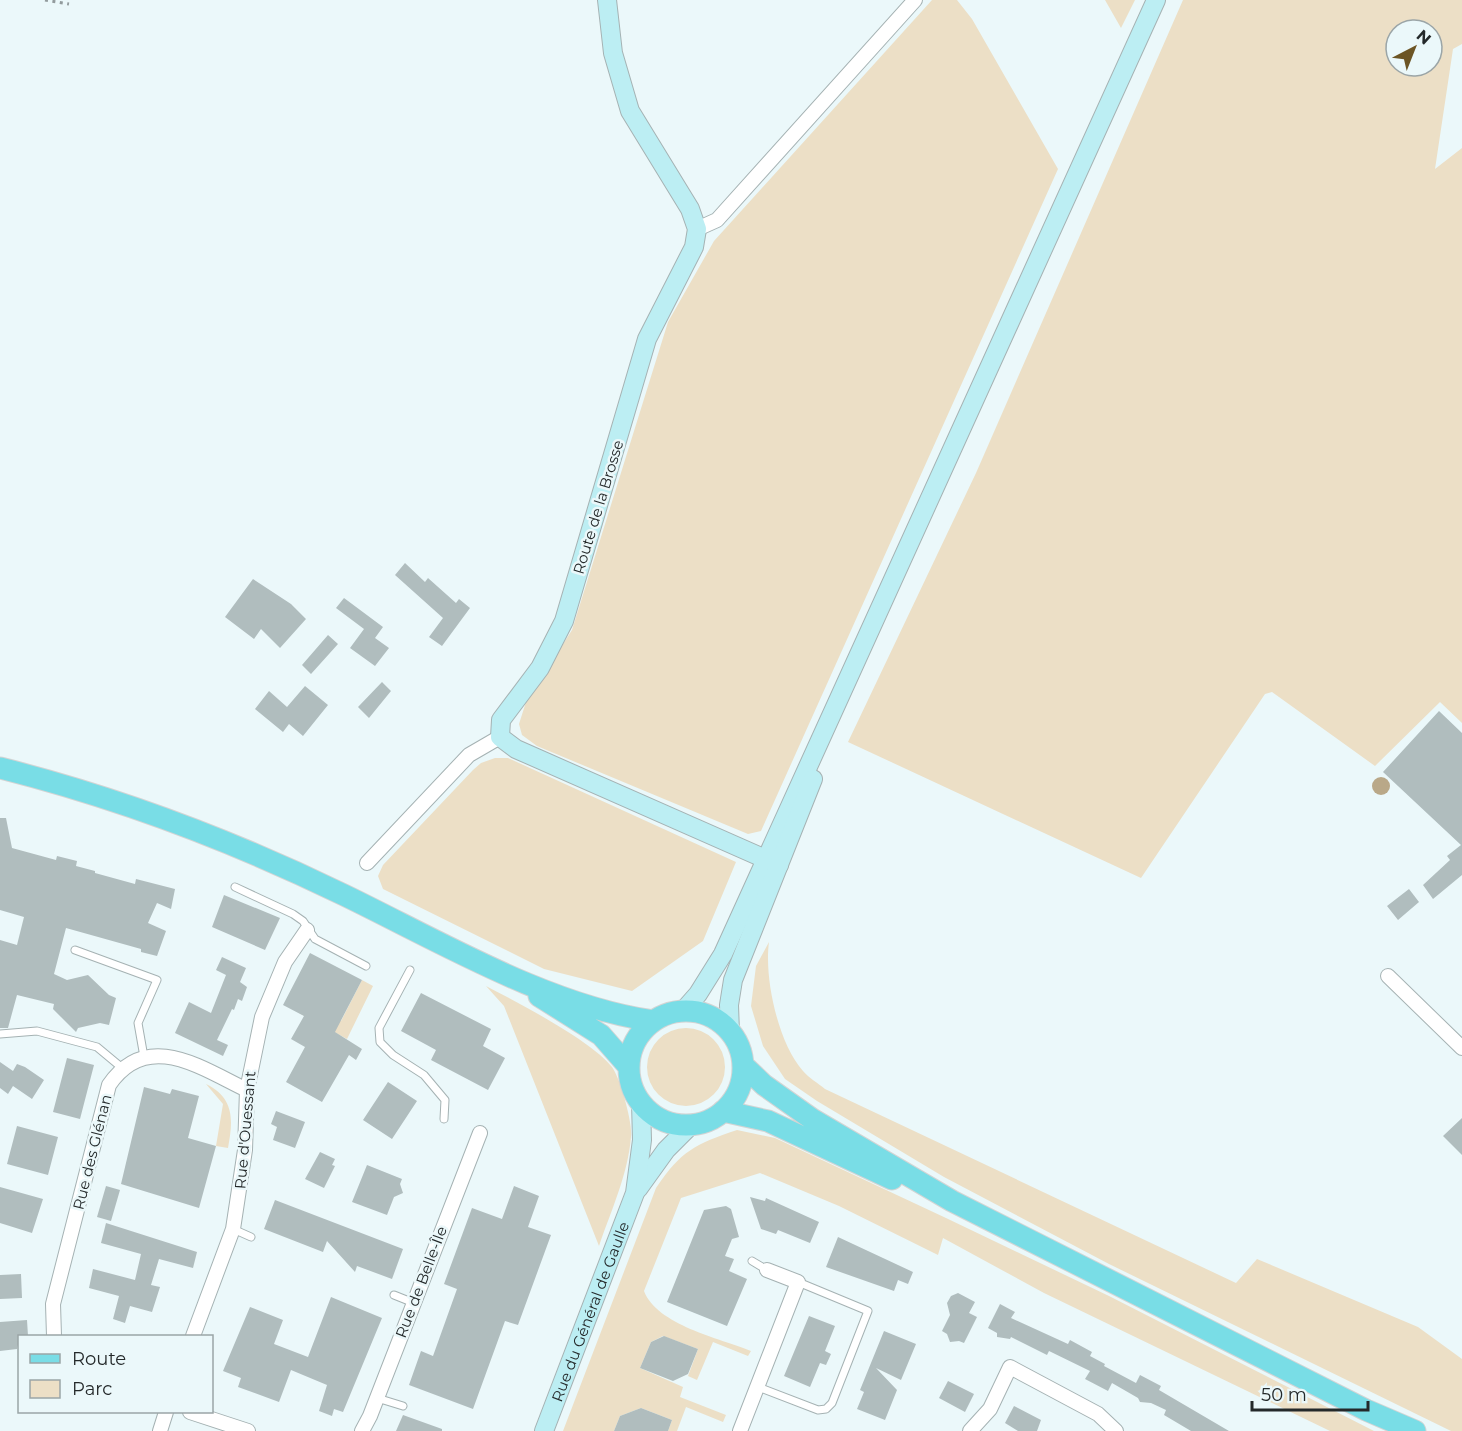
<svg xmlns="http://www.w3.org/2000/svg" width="1462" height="1431" font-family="Montserrat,sans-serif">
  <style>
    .green { fill: #ecdfc6; fill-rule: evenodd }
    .water { fill: #b9a888 }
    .building { fill: #b0bdbe }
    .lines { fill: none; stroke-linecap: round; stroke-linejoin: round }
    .lane-casing { stroke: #a5b2b3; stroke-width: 9 }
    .street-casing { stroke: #a5b2b3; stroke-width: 16 }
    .secondary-casing { stroke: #a5b2b3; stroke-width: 20 }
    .primary-casing { stroke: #d3d4d4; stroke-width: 23 }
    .path { stroke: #929b9d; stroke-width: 3; stroke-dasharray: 3 4.5; stroke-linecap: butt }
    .lane { stroke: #fff; stroke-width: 7 }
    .street { stroke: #fff; stroke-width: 14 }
    .secondary { stroke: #bceef3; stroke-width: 18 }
    .primary { stroke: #79dde6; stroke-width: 21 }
    .labels { text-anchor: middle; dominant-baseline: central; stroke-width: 5; stroke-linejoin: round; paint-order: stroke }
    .street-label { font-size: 15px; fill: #24292a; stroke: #ebf8fa }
  </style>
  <rect width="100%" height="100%" fill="#ebf8fa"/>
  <path class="green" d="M932 0H957L972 19 1058 169 761 831 748 834 537 746 522 735 519 724 526 702 572 630 668 322 714 241Z
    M1105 0H1135L1121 28Z
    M1183 0H1462V44L1453 49 1435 169 1462 148V723L1440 702 1375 766 1272 692 1265 694 1141 878 848 742 976 473ZM1396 30H1432V66H1396Z
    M495 758H508L736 862 703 941 632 991 544 969 383 889 378 876 383 865 473 770 481 763Z
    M769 942C764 978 778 1043 803 1071 809 1078 818 1083 825 1089L1236 1283 1257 1259 1418 1327 1462 1359V1431H1451L1109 1264 944 1177 817 1101 785 1079 763 1046 751 1006 756 966Z
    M362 980 373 986 347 1039 299 1013 341 1021Z
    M486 986C517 1002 592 1041 612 1067 620 1078 633 1123 631 1137 628 1174 611 1211 599 1246L504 1006Z
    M647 1067a39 39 0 1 1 78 0a39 39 0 1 1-78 0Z
    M206 1084C235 1098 233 1121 228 1148L216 1146 223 1104Z
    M737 1130 775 1138 946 1218 1109 1296 1374 1431H1330L1044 1293 943 1238 938 1255 839 1206 760 1173 681 1198 644 1291C657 1325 719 1338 751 1351L748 1356 713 1342 697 1380 688 1376 698 1349 663 1336 651 1342 640 1368 683 1387 680 1397 726 1415 723 1422 686 1407 677 1431H668L672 1420 641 1408 620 1416 614 1431H563L656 1188C681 1151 695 1144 737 1130Z"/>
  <path class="water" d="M1372 786a9 9 0 1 1 18 0a9 9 0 1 1-18 0Z"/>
  <path class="building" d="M405 563 425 582 428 578 456 603 459 599 470 608 442 646 429 637 443 618 395 575Z
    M253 579 291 604 306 619 280 648 261 629 254 639 225 617Z
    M344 598 383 627 375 638 389 648 375 666 350 648 364 629 336 608Z
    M328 635 338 644 311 674 302 665Z
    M382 682 391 691 369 718 358 707Z
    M305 686 328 705 303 736 289 724 283 732 255 709 269 691 287 707Z
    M1439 711 1462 733V875L1433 899 1423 885 1450 860 1447 856 1461 845 1383 772Z
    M0 818H6L12 848 56 860 57 856 77 861 76 866 95 871V873L135 884 136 879 175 889 171 909 157 903 148 923 166 931 157 956 141 952V949L66 928 54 974 67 980 88 975 109 995 116 998 109 1025 100 1023 78 1028 76 1032 53 1009 54 1004 17 995 8 1028H0V940L17 945 24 917 0 910Z
    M1409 889 1419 902 1398 920 1387 906Z
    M224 895 280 918 265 950 212 927Z
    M310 953 362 980 335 1032 362 1049 356 1060 349 1055 322 1102 286 1082 305 1047 291 1039 304 1016 283 1005Z
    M222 957 246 968 240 982 247 987 242 1001 238 999 234 1010 232 1009 217 1040 228 1045 223 1056 175 1033 189 1002 211 1013 226 975 216 970Z
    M421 993 491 1029 483 1046 505 1058 488 1090 431 1060 436 1050 401 1031Z
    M67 1058 94 1065 80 1119 53 1112Z
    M0 1062 13 1071 17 1064 25 1067 44 1080 32 1099 13 1086 8 1094 0 1088Z
    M388 1082 417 1101 392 1139 363 1120Z
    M144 1087 170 1094 172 1089 199 1096 188 1138 216 1146 199 1208 121 1184Z
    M276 1111 305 1122 295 1148 273 1140 277 1127 271 1124Z
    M1462 1118V1155L1443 1136Z
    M17 1126 58 1137 48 1175 7 1164Z
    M320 1152 335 1159 332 1165 335 1166 324 1188 305 1179Z
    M367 1165 402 1179 400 1184 403 1193 394 1197 387 1215 352 1202Z
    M106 1186 120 1190 111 1221 97 1217Z
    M514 1186 539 1196 528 1227 551 1235 518 1325 505 1321 473 1409 409 1385 421 1351 433 1356 457 1289 444 1284 472 1208 502 1219Z
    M0 1187 43 1199 32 1233 0 1223Z
    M750 1197 765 1201 766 1198 819 1222 810 1243 778 1230 776 1234 761 1229Z
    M275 1200 403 1249 392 1279 357 1266 355 1272 327 1241 323 1252 264 1229Z
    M726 1206 731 1209 739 1237 732 1239 725 1256 734 1259 729 1271 747 1279 727 1326 667 1302 704 1210Z
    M106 1223 197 1252 193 1268 159 1259 151 1285 160 1287 152 1312 130 1306 125 1323 113 1319 119 1296 89 1288 93 1269 135 1280 141 1254 101 1243Z
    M838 1237 913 1272 908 1284 898 1280 894 1291 826 1267Z
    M21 1274 22 1298 0 1299V1275Z
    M958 1293 975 1302 969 1313 977 1317 964 1343 959 1341 950 1342 947 1334 942 1331 950 1315 947 1303 951 1296Z
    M331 1297 382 1318 343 1412 334 1409 332 1416 319 1411 327 1385 291 1370 279 1402 238 1387 241 1378 223 1371 250 1307 283 1320 274 1344 308 1357Z
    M1000 1304 1015 1312 1011 1318 1068 1344 1070 1340 1092 1352 1090 1356 1105 1364 1104 1366 1136 1383 1140 1375 1161 1386 1159 1390 1229 1431H1191L1164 1415 1166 1410 1151 1403 1140 1402 1138 1398 1112 1383 1108 1391 1085 1379 1090 1371 1049 1351 1047 1355 1011 1337 1010 1339 997 1337V1333L988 1328Z
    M809 1316 835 1326 825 1351 831 1354 826 1365 820 1363 810 1387 784 1376Z
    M27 1320 28 1336H20L17 1349 0 1351V1322Z
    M884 1331 916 1344 901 1380 876 1368 897 1390 885 1420 857 1409 864 1392 860 1390Z
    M664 1336 698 1349 688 1374 673 1381 640 1368 651 1342Z
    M948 1381 974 1394 965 1412 939 1398Z
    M1014 1406 1041 1420 1037 1431H1018L1005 1423Z
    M641 1408 672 1420 668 1431H614L620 1416Z
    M403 1415 442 1429V1431H396Z"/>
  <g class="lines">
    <defs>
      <path id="lane" d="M235 887 293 914 303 921 315 939 366 966
        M75 950 157 980 138 1023 144 1057
        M410 970 379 1028 380 1042 393 1055 424 1075 445 1100 444 1119
        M0 1034 37 1031 97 1047 121 1067
        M233 1229 251 1237
        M752 1261 767 1270
        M394 1295 414 1303
        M758 1387 818 1410 826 1409 832 1403 868 1311 798 1282
        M377 1398 403 1406"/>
      <path id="street" d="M697 229 717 220 915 0
        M367 863 469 755 500 737
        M1388 976 1462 1048
        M54 1336 53 1304 109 1085C147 1029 201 1068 247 1090
        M193 1336 233 1229 245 1150 247 1090 262 1017 285 962 307 930
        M190 1412 248 1431
        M160 1431 166 1412
        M362 1431 370 1416 480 1133
        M740 1431 798 1282 767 1270
        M970 1431 990 1409 1010 1367 1098 1414 1116 1431"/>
      <g id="secondary">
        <path d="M607 0 613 53 630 111 690 209 697 229 694 247 647 339 564 621 540 668 501 720 500 737 516 749 779 865"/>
        <path d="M683 1011 698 994 723 954 1156 0"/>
        <path d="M730 1032 729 1005 733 980 813 779"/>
        <path d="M638 1189 666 1150 691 1125"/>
        <path id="s1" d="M544 1431 635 1193 642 1140 641 1103"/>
      </g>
      <path id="primary" d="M0 768C119 798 233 841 344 895 439 941 548 1006 653 1021
        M539 996 601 1035 629 1067
        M629 1068a57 57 0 1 1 114 0a57 57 0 1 1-114 0Z
        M743 1065 764 1085 812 1119 952 1201 1366 1410 1415 1431
        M723 1111 768 1121 892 1179"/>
    </defs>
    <use href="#lane" class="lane-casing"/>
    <use href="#street" class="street-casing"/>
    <use href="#secondary" class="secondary-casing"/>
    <use href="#primary" class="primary-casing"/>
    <path class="path" d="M45 0 69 4"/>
    <use href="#lane" class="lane"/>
    <use href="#street" class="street"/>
    <use href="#secondary" class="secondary"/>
    <use href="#primary" class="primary"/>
  </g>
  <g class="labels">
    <g class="street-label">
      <text transform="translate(598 507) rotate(-73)">Route de la Brosse</text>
      <text transform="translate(245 1130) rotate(-85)">Rue d'Ouessant</text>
      <text transform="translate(92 1152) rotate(-76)">Rue des Glénan</text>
      <text transform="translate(421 1282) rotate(-69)">Rue de Belle-Île</text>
      <text stroke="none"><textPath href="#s1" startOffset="128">Rue du Général de Gaulle</textPath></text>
    </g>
  </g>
  <rect x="18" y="1335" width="195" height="78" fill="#ebf8fa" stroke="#9ba5a7" stroke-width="1.5"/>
  <rect x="30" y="1354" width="30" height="9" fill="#79dde6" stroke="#9ba5a7" stroke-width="1.5"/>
  <text x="72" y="1365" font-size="18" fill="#24292a">Route</text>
  <rect x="30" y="1380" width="30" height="18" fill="#ecdfc6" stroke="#9ba5a7" stroke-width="1.5"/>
  <text x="72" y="1395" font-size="18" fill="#24292a">Parc</text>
  <g transform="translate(1414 48) rotate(42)"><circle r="28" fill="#ebf8fa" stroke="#9ba5a7" stroke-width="1.5"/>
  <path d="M0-4.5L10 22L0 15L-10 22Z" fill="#6c5525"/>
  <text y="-9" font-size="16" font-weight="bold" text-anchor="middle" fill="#24292a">N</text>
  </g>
  <path d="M1252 1401v9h116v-9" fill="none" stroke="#24292a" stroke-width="3"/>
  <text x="1261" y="1401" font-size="18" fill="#24292a" stroke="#ebf8fa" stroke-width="4.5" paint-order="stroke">50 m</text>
</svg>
